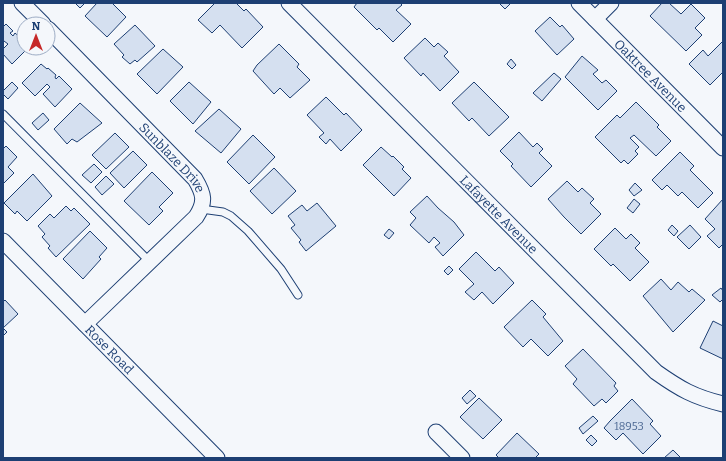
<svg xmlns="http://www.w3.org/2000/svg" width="726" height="461" font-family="Bitter,serif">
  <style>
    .building { fill: #d5e0f0; stroke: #1d3f73 }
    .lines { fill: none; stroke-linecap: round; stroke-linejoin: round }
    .service-casing { stroke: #1d3f73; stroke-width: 9 }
    .minor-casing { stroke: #1d3f73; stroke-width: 17 }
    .service { stroke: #f4f7fb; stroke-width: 7 }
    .minor { stroke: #f4f7fb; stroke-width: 15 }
    .labels { text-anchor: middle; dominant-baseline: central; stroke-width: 3; stroke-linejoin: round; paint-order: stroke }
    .number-label { font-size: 11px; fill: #4b6792 }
    .street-label { font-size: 13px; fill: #1d3f73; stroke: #f4f7fb }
  </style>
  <rect width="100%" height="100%" fill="#f4f7fb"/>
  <path class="building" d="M75 3H85L80 8Z
    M97 3H112L126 17 107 37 85 16Z
    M215 3H236L244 11 246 9 263 27 242 48 220 25 212 33 198 20Z
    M357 3H400L402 5 396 10 411 24 393 42 379 28 377 30 354 7Z
    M499 3H511L505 9Z
    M662 3H669L681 14 691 4 705 18 695 28 702 35 686 51 650 16Z
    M550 17 560 27 562 25 574 39 557 55 535 31Z
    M6 24 13 31 10 33 13 36 15 33 24 41V48H28L12 64 3 54V49L8 44 4 41 3 42V25L4 26Z
    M135 25 155 46 137 62 135 60 130 64 122 57 124 55 114 44Z
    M425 38 434 47 438 43 448 52 444 56 459 72 440 91 423 73 421 76 404 58Z
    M723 41V74L722 73 710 85 689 64 703 50 708 56Z
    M279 44 299 64 297 67 310 80 290 98 280 88 274 94 253 71 257 65Z
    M163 49 183 67 157 94 137 74Z
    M582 56 598 70 593 74 602 83 606 80 617 91 598 110 565 77Z
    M511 59 516 65 512 69 507 64Z
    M41 64 47 69 48 68 56 75 55 77 56 79 59 76 72 89 55 107 43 94 50 87 47 84 35 96 22 83Z
    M554 73 561 79 542 101 533 93Z
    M12 82 18 88 8 99 3 94V91Z
    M189 82 211 102 193 124 170 101Z
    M474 82 509 117 489 136 472 118 469 121 452 103Z
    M326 97 344 115 346 113 362 130 341 151 330 139 326 144 319 137 324 133 307 115Z
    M636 102 659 125 657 127 671 141 656 156 634 135 630 138 639 147 635 151 638 154 628 164 624 160 621 163 595 137 617 115 620 118Z
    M80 103 102 123 77 142 72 139 67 144 54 129Z
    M219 109 241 129 221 153 195 131Z
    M43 113 49 120 38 130 32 123Z
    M519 132 533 147 537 143 543 149 539 153 552 166 531 187 511 166 513 164 500 151Z
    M115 133 129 147 106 169 92 155Z
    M253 135 275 157 249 184 227 162Z
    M6 146 17 157 8 167 14 173 3 184V149Z
    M381 147 392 157 393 156 404 167 402 169 411 178 394 196 363 165Z
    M133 151 147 165 124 188 110 173Z
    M680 152 694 166 690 170 713 193 698 208 682 192 678 196 667 185 662 190 652 180Z
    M94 164 102 172 91 183 82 175Z
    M274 168 296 191 272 214 250 191Z
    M152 172 173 193 159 207 163 211 149 225 124 201Z
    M33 174 52 196 27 221 17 211 15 214 4 203Z
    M106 176 114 184 102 195 95 187Z
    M567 181 578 192 582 188 594 199 590 203 601 214 581 234 564 217 548 199Z
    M635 183 642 190 634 196 629 190Z
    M427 196 438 208 454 222 464 235 443 256 435 247 440 243 434 237 429 243 410 225 416 218 410 212Z
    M634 199 640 204 633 213 627 208Z
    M723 199V244L719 248 707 236 715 229 705 219Z
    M317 203 336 226 306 251 299 242 301 240 291 228 295 225 288 216 302 205 307 211Z
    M66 206 71 211 74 208 90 224 56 257 48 248 50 246 42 237 45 234 38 226 50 214 54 218Z
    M672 225 678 231 674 236 668 230Z
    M690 225 701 237 689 249 677 237Z
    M615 228 626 239 631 234 640 243 635 248 649 262 630 281 613 264 611 266 594 249Z
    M389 229 394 233 389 239 384 235Z
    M90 231 107 248 99 257 101 259 83 279 63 259Z
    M476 252 495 271 499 267 514 283 493 304 482 292 474 300 465 292 474 284 459 269Z
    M449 266 453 270 448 275 444 271Z
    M661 279 671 290 678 282 689 292 692 289 705 300 673 332 643 296Z
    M721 288 723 291V299L720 302 712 295Z
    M5 300 18 314 3 328 7 332 3 336V302Z
    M532 300 546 314 543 317 563 341 548 356 531 339 523 347 504 327Z
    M713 321 723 326V359L700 348Z
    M583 349 616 383 614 386 618 391 606 403 602 399 594 406 573 384 577 379 565 366Z
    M470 390 476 396 467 404 462 398Z
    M479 398 502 420 483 439 460 417Z
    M632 399 653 421 650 424 661 436 643 454 623 433 616 440 604 428 610 421Z
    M593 416 598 421 583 434 579 428Z
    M517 433 539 454 535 458H499L496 455Z
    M591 435 597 441 592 446 586 440Z
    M673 450 681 458H664Z"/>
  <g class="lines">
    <defs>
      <path id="service" d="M3 114 150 262
        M201 209 223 212 231 216 248 231 281 269 298 295"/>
      <g id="minor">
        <path d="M22 3 43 24"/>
        <path id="s1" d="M289 3 656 372C680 389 694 397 723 404"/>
        <path id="s2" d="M579 3 723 148"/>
        <path d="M595 19 611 3"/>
        <path id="s3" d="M48 29 195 179C204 194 206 202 196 217L85 324"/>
        <path id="s4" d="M3 241 217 458"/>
        <path d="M436 432 462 458"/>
      </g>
    </defs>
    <use href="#service" class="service-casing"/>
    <use href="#minor" class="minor-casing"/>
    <use href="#service" class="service"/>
    <use href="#minor" class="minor"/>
  </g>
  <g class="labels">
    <g class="number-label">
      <text x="629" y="426">18953</text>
    </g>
    <g class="street-label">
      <text stroke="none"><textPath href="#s2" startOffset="102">Oaktree Avenue</textPath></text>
      <text stroke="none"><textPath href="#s3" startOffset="179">Sunblaze Drive</textPath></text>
      <text stroke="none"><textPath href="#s1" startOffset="298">Lafayette Avenue</textPath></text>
      <text stroke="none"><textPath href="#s4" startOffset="152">Rose Road</textPath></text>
    </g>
  </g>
  <rect width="726" height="461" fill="none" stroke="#1d3f73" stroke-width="8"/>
  <g transform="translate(36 36)"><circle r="19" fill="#f4f7fb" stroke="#9eadc5"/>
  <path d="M0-3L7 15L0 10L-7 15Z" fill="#c62828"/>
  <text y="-6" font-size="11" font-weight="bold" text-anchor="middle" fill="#1d3f73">N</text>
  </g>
</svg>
